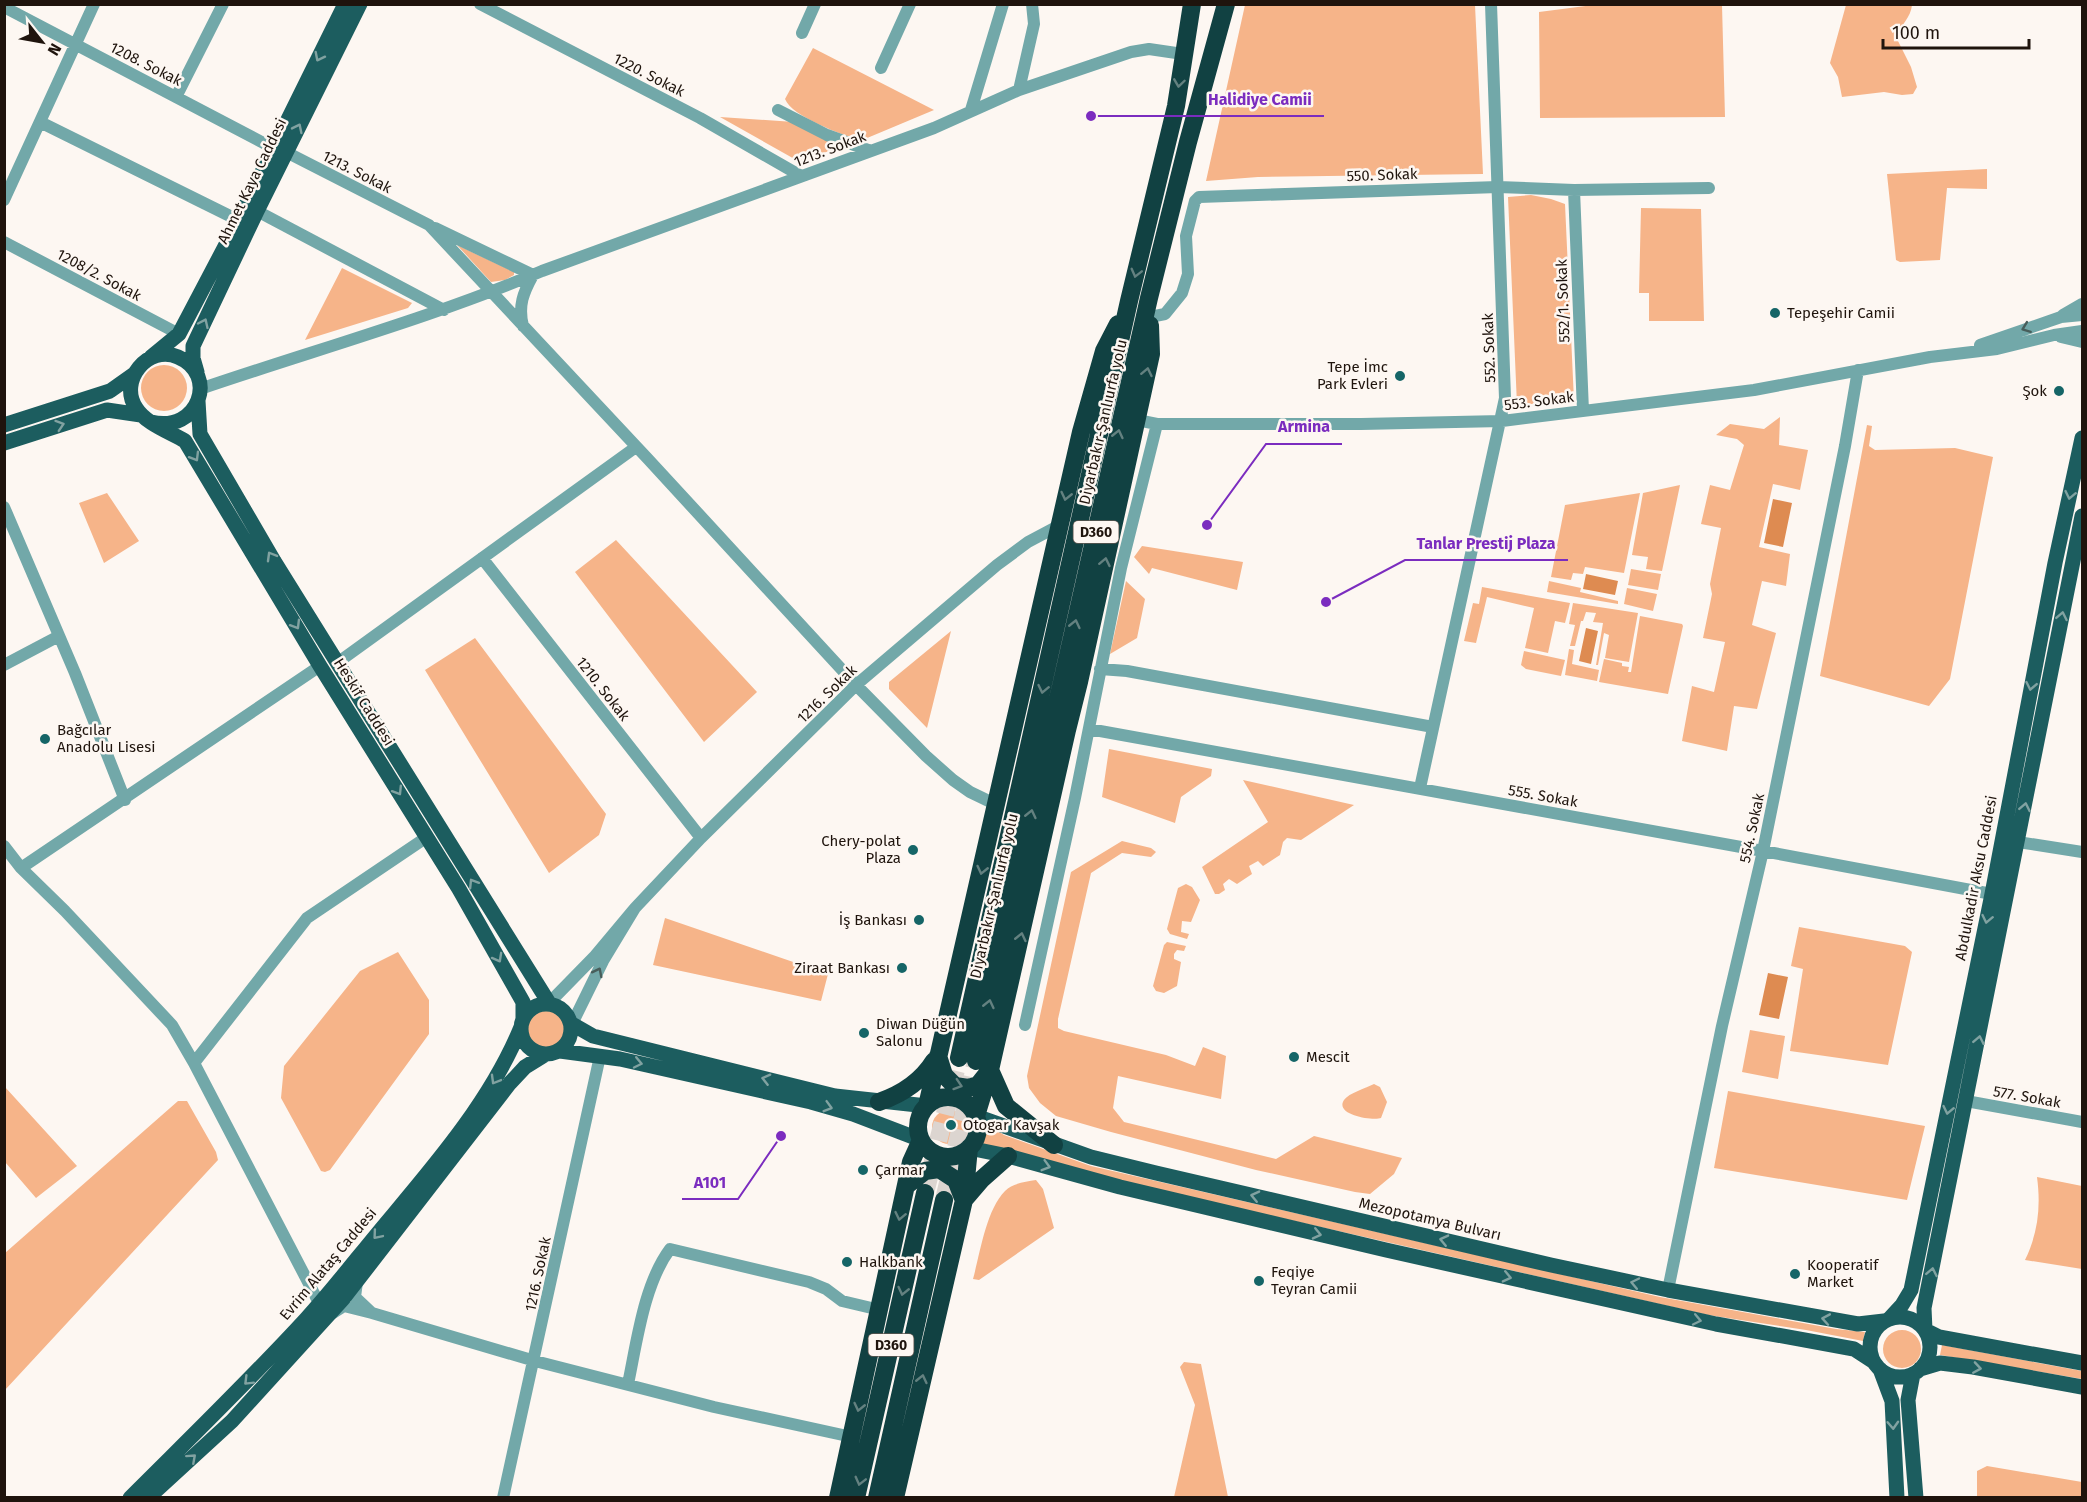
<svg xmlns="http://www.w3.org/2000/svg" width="2087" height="1502" font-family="'Fira Sans',sans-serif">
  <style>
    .green { fill: #f6b489 }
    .water { fill: #de8b51 }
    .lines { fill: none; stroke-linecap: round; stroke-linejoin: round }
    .highway-tunnel { stroke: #dcd5d0; stroke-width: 18; stroke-dasharray: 18 9; stroke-linecap: butt }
    .minor { stroke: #72a8a9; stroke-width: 12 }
    .major { stroke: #1c5d5f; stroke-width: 15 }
    .highway { stroke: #114142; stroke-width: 18 }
    .oneway { stroke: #81a2a1 }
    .oneway2 { stroke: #648180 }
    .oneway3 { stroke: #485e5b }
    .poi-dot { fill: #156567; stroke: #fdf7f2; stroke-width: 2 }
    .labels { text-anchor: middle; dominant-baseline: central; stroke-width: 5; stroke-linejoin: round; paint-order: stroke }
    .shield { fill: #fdf7f2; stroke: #625852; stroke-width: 1.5 }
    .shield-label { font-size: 14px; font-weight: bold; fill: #1f140d }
    .street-label { font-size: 15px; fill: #1f140d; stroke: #fdf7f2 }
    .poi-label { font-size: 15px; fill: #1f140d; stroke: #fdf7f2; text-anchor: start }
    .leader { fill: none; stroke: #7b2cbf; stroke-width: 2 }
    .callout-dot { fill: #7b2cbf; stroke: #fdf7f2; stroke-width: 2 }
    .callout-label { font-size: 16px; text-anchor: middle; font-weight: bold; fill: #7b2cbf; stroke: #fdf7f2; stroke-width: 5; stroke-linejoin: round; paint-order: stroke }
  </style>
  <rect width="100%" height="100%" fill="#fdf7f2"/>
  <path class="green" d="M1601 4 1722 5 1725 117 1540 118 1539 12Z
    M1245 5H1475L1483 174 1258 177 1206 181Z
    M1846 5H1912C1911 17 1901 25 1896 37L1911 67 1917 87 1913 94 1902 95 1884 92 1842 97 1838 77 1830 63Z
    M813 48 934 110 860 141C842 134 792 117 785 99Z
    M720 117 794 122 842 147 798 161Z
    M1987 169V189L1947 188 1940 260 1900 262 1896 260 1887 174Z
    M1531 195 1551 199 1565 204 1574 401 1517 405 1508 197Z
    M1641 208 1701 209 1704 321H1649V293H1639Z
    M457 245 514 272V275L505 280 491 282Z
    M342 268 412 303 408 308 305 340Z
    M141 388a23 23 0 1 1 46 0a23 23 0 1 1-46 0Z
    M1780 417 1779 445 1808 450 1800 490 1773 484 1759 547 1790 554 1786 586 1762 581 1752 625 1776 633 1757 709 1734 706 1727 751 1682 741 1692 686 1714 692 1725 642 1703 638 1712 594 1710 584 1721 528 1701 524 1710 485 1730 490 1744 445 1737 439 1716 435 1730 424 1764 429Z
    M1867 425 1872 426 1869 446 1875 450 1955 448 1993 457 1950 679 1929 706 1820 676Z
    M1680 485 1662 571 1646 569 1648 557 1632 555 1643 493Z
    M107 493 139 541 104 563 79 503Z
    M1640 493 1624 573 1585 567 1583 574 1573 573 1571 580 1551 577 1565 505Z
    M616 540 757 692 704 742 575 572Z
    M1142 546 1243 562 1237 590 1152 568 1149 574 1134 557Z
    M1631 569 1661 574 1658 590 1628 585Z
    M1126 581 1145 599 1137 638 1110 654Z
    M1549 581 1581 588 1580 592 1618 601V604L1547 592Z
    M1482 587 1570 603 1565 623 1555 621 1548 653 1525 648 1534 608 1487 597 1476 643 1464 641 1473 603 1479 604Z
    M1627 588 1657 594 1653 611 1624 604Z
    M1573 603 1638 613 1629 662 1605 658 1609 635 1604 633 1598 665H1596L1603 623 1593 622 1596 613 1586 612 1583 621H1581L1575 646H1570L1575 625 1569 624Z
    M1640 616 1682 624 1683 626 1668 694 1599 682 1604 659 1622 663V666L1629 667 1628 672H1631Z
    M951 631 927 728 889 689V682Z
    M475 638 606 814 599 835 549 873 425 670Z
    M1569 649 1574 650 1572 664 1599 670 1597 681 1565 675Z
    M1524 651 1565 660 1561 676 1526 669 1521 665Z
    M1109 749 1212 769 1211 776 1181 797 1175 823 1102 797Z
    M1243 780 1354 805 1301 840 1287 838 1283 842 1280 855 1263 866 1258 861 1249 866 1252 874 1237 884 1229 879 1223 884 1225 890 1219 894H1215L1202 867 1268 822Z
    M1122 841 1151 848 1156 852 1151 857 1122 853 1091 873 1058 1019V1028L1064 1031 1166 1055 1195 1066 1203 1047 1226 1056 1221 1099 1118 1076 1113 1108 1124 1122 1276 1159 1314 1136 1402 1158 1394 1174 1370 1194 1355 1192 1256 1170 1111 1132 1056 1116 1040 1103 1029 1088 1027 1076 1071 872Z
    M1186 884 1192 887 1200 900 1191 922 1182 921 1181 932 1189 934 1187 939 1170 934 1167 929 1178 888Z
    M665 918 828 974 821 1001 653 965Z
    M1799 927 1905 946 1912 952 1888 1065 1790 1051 1803 969 1791 966Z
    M1167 942 1186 946 1184 951 1177 950 1174 954V959L1181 962 1177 986 1164 993 1156 991 1153 986 1164 945Z
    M398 952 429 1000V1034L330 1170 325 1172 321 1171 281 1098 284 1066 360 971Z
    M525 1027a21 21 0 1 1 42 0a21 21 0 1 1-42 0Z
    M1750 1030 1785 1036 1778 1079 1742 1072Z
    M1374 1084 1380 1087 1387 1102 1381 1118C1373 1121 1334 1115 1344 1100 1349 1093 1366 1088 1374 1084Z
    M5 1087 77 1166 36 1198 5 1162Z
    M1728 1091 1925 1126 1907 1200 1714 1168Z
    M178 1101H187L216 1152 218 1160 5 1390V1253Z
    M932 1127a17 17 0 1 1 34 0a17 17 0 1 1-34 0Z
    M985 1123 1004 1135 1091 1166 1660 1297 1836 1329 1865 1332 1863 1341 1806 1330 1708 1315 1096 1176 980 1145Z
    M2037 1177 2082 1186V1269L2025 1260C2038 1233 2041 1207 2037 1177Z
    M1036 1180 1043 1189 1054 1228 979 1280 973 1279C980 1254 986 1210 1005 1191 1013 1183 1025 1182 1036 1180Z
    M1883 1349a19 19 0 1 1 38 0a19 19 0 1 1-38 0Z
    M1942 1345 2082 1371V1379L1940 1355Z
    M1184 1362 1201 1364 1228 1497H1174L1195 1405 1180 1367Z
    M1987 1466 2082 1482V1497H1977V1471Z"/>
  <path class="water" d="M1773 499 1792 503 1783 547 1764 543Z
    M1586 574 1618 581 1615 595 1583 589Z
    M1586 628 1598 631 1591 664 1579 661Z
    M1768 973 1788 977 1779 1019 1759 1015Z"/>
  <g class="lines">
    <path class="highway-tunnel" d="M925 1193 959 1058
      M944 1200 976 1061"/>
    <path class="minor" d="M480 4 700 118 801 176
      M4 7 273 148
      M802 33 815 4
      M881 68 910 4
      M1019 90 1034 24 1032 4
      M176 97 223 4
      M778 110 827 135 868 150
      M971 110 1003 4
      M40 122 238 220
      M286 152 429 225 648 459 856 685 926 756 953 780 970 792 997 805
      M1574 190 1583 411
      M4 200 94 4
      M257 211 444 310
      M435 228 533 275C523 293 518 306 523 326
      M4 242 179 334
      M2063 315 2082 304
      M1150 317 1165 314 1182 293 1188 274 1186 236 1195 201 1199 197 1498 187 1574 190 1709 188
      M2061 337 2082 342
      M1980 345 2061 317 2082 315
      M200 389C314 350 431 318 542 271L934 128 1019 90 1131 52 1149 49 1183 54
      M1137 420 1157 424H1361L1502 421 1754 390 1930 357 1997 349 2054 335 2082 331
      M4 507 75 673 125 800
      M482 558 701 838
      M337 663 636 447
      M4 665 59 636
      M1100 669 1127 671 1433 727
      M1089 729 1763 851 1992 894
      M1420 788 1505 398 1491 4
      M2018 842 2082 852
      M4 846 21 868 65 911 172 1025 194 1063 319 1303
      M21 868 320 666
      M635 908 701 838 856 685 997 565 1028 542 1060 525
      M549 1003 594 957 635 908 603 961 572 1024
      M1025 1025 1075 798 1121 568 1157 424
      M194 1063 307 918 427 837
      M1966 1101 2082 1122
      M1668 1290 1722 1026 1763 851 1845 446 1858 370
      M333 1313 344 1306 372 1313 355 1297 357 1282
      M372 1313 535 1361 714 1407 852 1437
      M628 1384C637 1341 644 1284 670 1249L809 1282 826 1289 842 1301 880 1310
      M503 1498 600 1056"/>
    <path class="major" d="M151 357 179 334 230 237 345 4
      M197 372 193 358V346L257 211 360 4
      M198 401 200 434 274 561 549 1003
      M151 422C199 434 219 374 178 357 148 344 118 381 136 408 146 424 170 432 185 441L320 666 459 889 523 1002V1019
      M4 425 110 391 134 374
      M4 443 107 410 141 415
      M2082 516 1924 1308 1925 1330 1939 1337 2082 1363
      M521 1029a25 25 0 1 1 50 0a25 25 0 1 1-50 0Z
      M572 1024 593 1036 835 1096 927 1106
      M560 1051 620 1059 811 1102 853 1114 921 1140
      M976 1116 1091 1157 1156 1173 1551 1265 1668 1290 1858 1324 1884 1321
      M969 1148 1008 1156 1120 1187 1386 1250 1716 1324 1854 1349 1874 1362
      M1870 1347a30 30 0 1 1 60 0a30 30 0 1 1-60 0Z
      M1890 1318 1902 1305 1911 1290 1992 894 2055 563 2082 438
      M1880 1369 1892 1401 1897 1498
      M1920 1369 1940 1363 1973 1367 2082 1387
      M1913 1374 1908 1400 1916 1498
      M130 1498C189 1439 249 1381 306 1319 336 1286 364 1249 393 1215 441 1158 493 1096 521 1027
      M148 1498 232 1421 343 1299 510 1083 525 1067 546 1054"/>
    <path class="highway" d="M938 1056 944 1075 955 1086 968 1088 978 1085 990 1070 1006 1106 1054 1145
      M959 1058 1129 301 1176 106 1192 4
      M976 1061 1149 298 1188 142 1226 4
      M918 1127a30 30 0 1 1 60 0a30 30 0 1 1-60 0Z
      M879 1102C902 1094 921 1082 934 1061
      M927 1106 1081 432 1104 351 1118 324
      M976 1116 990 1070 1067 730 1079 682 1151 354 1150 325
      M906 1186 925 1171 939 1169 956 1180 963 1198
      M964 1200 982 1179 1008 1156
      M838 1498 911 1162 921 1140
      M856 1498 925 1193
      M877 1498 944 1200
      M895 1498 964 1200 969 1148"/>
  </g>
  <defs><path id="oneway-chevron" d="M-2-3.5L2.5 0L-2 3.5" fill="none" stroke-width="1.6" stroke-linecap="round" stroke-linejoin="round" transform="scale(1.5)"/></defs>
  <g class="oneway">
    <use href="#oneway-chevron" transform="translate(319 57) rotate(117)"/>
    <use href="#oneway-chevron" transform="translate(298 128) rotate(-64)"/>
    <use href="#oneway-chevron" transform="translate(204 323) rotate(-65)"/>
    <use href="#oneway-chevron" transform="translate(60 425) rotate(-18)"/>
    <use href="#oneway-chevron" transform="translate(195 457) rotate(59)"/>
    <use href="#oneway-chevron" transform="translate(2070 495) rotate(102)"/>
    <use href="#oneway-chevron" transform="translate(271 556) rotate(-120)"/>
    <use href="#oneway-chevron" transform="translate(2062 616) rotate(-79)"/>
    <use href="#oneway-chevron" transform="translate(296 625) rotate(59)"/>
    <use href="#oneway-chevron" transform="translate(2031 686) rotate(101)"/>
    <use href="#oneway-chevron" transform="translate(398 791) rotate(58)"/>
    <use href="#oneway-chevron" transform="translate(2025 807) rotate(-79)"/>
    <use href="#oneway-chevron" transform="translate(473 883) rotate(-122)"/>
    <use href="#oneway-chevron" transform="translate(1987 919) rotate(102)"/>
    <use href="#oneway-chevron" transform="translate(498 958) rotate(61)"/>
    <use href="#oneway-chevron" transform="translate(1979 1040) rotate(-79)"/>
    <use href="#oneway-chevron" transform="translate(638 1063) rotate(12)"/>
    <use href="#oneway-chevron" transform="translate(766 1079) rotate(-166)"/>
    <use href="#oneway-chevron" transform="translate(495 1080) rotate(120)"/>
    <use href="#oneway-chevron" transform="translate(828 1107) rotate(16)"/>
    <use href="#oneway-chevron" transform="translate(1948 1110) rotate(102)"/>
    <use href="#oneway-chevron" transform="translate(1046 1166) rotate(16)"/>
    <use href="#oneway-chevron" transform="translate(1255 1196) rotate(-167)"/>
    <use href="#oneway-chevron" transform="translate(1317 1234) rotate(13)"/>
    <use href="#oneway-chevron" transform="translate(377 1235) rotate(130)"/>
    <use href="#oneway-chevron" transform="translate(1444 1240) rotate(-167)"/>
    <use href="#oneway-chevron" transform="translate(1932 1272) rotate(-79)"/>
    <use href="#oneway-chevron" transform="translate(1507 1277) rotate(13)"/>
    <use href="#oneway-chevron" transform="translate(1635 1283) rotate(-168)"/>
    <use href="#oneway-chevron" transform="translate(1826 1319) rotate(-170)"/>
    <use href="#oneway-chevron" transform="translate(1697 1320) rotate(12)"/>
    <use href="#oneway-chevron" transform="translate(1977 1368) rotate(9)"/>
    <use href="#oneway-chevron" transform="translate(248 1381) rotate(135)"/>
    <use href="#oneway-chevron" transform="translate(1893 1425) rotate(87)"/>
    <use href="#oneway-chevron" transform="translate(192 1458) rotate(-42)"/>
  </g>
  <g class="oneway2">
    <use href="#oneway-chevron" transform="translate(1179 83) rotate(98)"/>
    <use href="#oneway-chevron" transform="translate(1136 273) rotate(104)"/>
    <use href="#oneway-chevron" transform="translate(1147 372) rotate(-78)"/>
    <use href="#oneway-chevron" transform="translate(1118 434) rotate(-77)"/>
    <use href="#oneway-chevron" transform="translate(1066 496) rotate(103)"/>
    <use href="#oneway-chevron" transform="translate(1105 562) rotate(-78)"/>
    <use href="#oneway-chevron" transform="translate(1075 624) rotate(-77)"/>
    <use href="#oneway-chevron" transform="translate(1043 689) rotate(102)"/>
    <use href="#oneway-chevron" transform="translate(1031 814) rotate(-77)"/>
    <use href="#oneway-chevron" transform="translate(982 870) rotate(103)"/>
    <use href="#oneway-chevron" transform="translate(1021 937) rotate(-77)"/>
    <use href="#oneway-chevron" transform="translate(989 1004) rotate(-77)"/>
    <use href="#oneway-chevron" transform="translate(958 1085) rotate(18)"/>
    <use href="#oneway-chevron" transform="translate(900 1216) rotate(102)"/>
    <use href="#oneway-chevron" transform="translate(903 1291) rotate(103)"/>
    <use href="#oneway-chevron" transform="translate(922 1379) rotate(-77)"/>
    <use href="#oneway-chevron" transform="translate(859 1407) rotate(103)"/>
    <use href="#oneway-chevron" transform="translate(860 1481) rotate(104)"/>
  </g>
  <g class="oneway3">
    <use href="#oneway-chevron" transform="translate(2026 328) rotate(159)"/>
    <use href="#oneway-chevron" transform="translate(598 972) rotate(-63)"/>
  </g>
  <g class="poi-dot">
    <circle cx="1775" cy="313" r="6"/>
    <circle cx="1400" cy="376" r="6"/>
    <circle cx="2059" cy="391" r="6"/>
    <circle cx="45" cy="739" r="6"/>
    <circle cx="913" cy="850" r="6"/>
    <circle cx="919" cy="920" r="6"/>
    <circle cx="902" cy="968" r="6"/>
    <circle cx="864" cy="1033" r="6"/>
    <circle cx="1294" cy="1057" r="6"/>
    <circle cx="951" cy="1125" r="6"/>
    <circle cx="863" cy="1170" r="6"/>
    <circle cx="847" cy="1262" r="6"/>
    <circle cx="1795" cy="1274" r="6"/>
    <circle cx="1259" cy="1281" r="6"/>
  </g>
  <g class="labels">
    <g class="shield">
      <rect x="1073.5" y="521" width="45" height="22" rx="4.5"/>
      <rect x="868.5" y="1334" width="45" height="22" rx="4.5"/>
    </g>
    <g class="shield-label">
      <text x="1096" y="532">D360</text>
      <text x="891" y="1345">D360</text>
    </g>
    <g class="street-label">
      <text transform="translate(146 64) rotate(27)">1208. Sokak</text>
      <text transform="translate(649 75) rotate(27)">1220. Sokak</text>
      <text transform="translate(830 149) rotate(-21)">1213. Sokak</text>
      <text transform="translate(357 172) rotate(27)">1213. Sokak</text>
      <text transform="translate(1382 175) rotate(-2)">550. Sokak</text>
      <text transform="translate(252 181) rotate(-64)">Ahmet Kaya Caddesi</text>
      <text transform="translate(99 275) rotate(28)">1208/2. Sokak</text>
      <text transform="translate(1563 301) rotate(-92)">552/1. Sokak</text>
      <text transform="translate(1489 348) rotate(-92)">552. Sokak</text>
      <text transform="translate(1539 401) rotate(-7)">553. Sokak</text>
      <text transform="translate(1103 422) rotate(-77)">Diyarbakır-Şanlıurfa yolu</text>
      <text transform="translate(603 689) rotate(52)">1210. Sokak</text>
      <text transform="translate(827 694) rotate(-44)">1216. Sokak</text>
      <text transform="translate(364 702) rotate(58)">Heskif Caddesi</text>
      <text transform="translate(1543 796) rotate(10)">555. Sokak</text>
      <text transform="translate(1752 828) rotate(-78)">554. Sokak</text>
      <text transform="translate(1976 878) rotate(-79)">Abdulkadir Aksu Caddesi</text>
      <text transform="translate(994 896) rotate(-77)">Diyarbakır-Şanlıurfa yolu</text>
      <text transform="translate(2027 1097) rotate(10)">577. Sokak</text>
      <text transform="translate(1430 1219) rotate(13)">Mezopotamya Bulvarı</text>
      <text transform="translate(328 1264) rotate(-50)">Evrim Alataş Caddesi</text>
      <text transform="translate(538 1274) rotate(-78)">1216. Sokak</text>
    </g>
    <g class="poi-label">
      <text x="1787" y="313">Tepeşehir Camii</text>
      <text x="1388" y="367" text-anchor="end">Tepe İmc<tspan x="1388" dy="17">Park Evleri</tspan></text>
      <text x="2047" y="391" text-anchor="end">Şok</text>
      <text x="57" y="730">Bağcılar<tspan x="57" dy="17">Anadolu Lisesi</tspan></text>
      <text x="901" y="841" text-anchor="end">Chery-polat<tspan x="901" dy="17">Plaza</tspan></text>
      <text x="907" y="920" text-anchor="end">İş Bankası</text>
      <text x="890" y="968" text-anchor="end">Ziraat Bankası</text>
      <text x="876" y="1024">Diwan Düğün<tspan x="876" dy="17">Salonu</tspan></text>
      <text x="1306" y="1057">Mescit</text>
      <text x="963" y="1125">Otogar Kavşak</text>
      <text x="875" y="1170">Çarmar</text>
      <text x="859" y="1262">Halkbank</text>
      <text x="1807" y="1265">Kooperatif<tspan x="1807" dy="17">Market</tspan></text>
      <text x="1271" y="1272">Feqiye<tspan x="1271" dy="17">Teyran Camii</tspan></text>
    </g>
  </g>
  <path class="leader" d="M1091 116L1196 116H1324M1207 525L1266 444H1342M1326 602L1405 560H1568M781 1136L738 1199H682"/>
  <g class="callout-dot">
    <circle cx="1091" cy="116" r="6"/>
    <circle cx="1207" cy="525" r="6"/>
    <circle cx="1326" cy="602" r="6"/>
    <circle cx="781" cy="1136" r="6"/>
  </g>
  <g class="callout-label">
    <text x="1260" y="105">Halidiye Camii</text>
    <text x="1304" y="432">Armina</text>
    <text x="1486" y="549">Tanlar Prestij Plaza</text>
    <text x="710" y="1188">A101</text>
  </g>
  <rect width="2087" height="1502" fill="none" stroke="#1f140d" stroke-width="12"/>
  <g transform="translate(42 42) rotate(121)" stroke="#fdf7f2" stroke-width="4.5" paint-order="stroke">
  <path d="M0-4.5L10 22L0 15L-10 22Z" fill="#1f140d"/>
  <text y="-9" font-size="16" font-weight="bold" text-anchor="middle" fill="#1f140d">N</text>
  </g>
  <path d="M1883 39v9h146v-9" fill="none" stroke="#1f140d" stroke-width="3"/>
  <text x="1892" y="39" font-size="18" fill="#1f140d" stroke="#fdf7f2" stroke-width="4.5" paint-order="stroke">100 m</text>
</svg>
